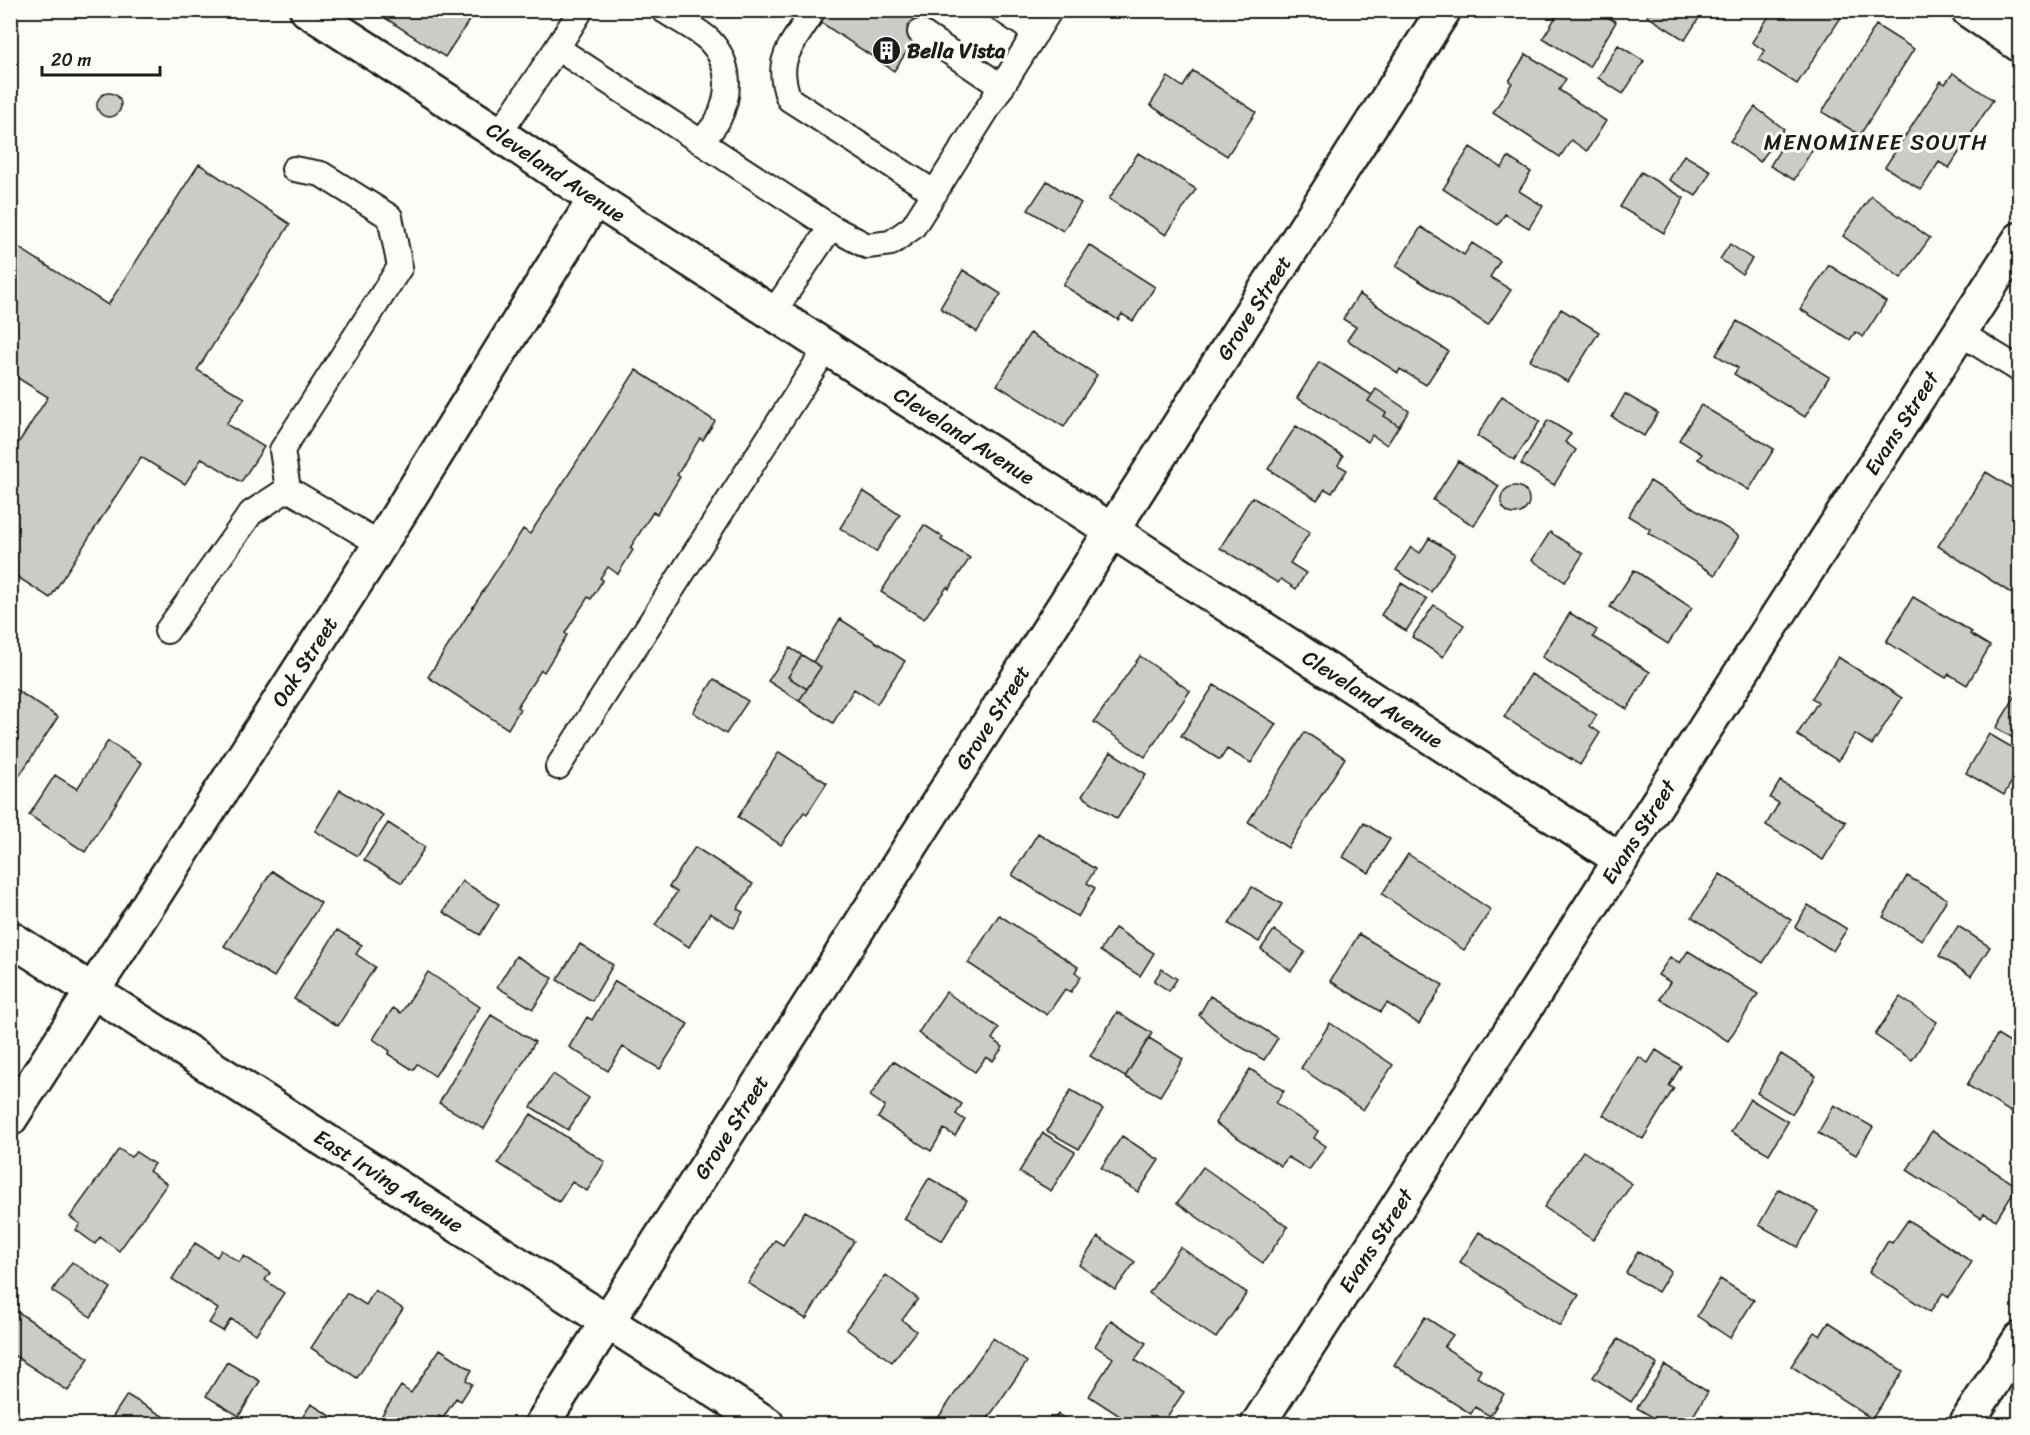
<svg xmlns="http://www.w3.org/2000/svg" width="2030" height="1435" font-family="Sriracha,sans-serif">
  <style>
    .building { fill: #cccbc8; stroke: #1c1c1c; stroke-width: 1.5 }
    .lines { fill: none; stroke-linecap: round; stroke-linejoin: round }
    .lane-casing { stroke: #1c1c1c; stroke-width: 28 }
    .street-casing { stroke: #1c1c1c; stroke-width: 38 }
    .secondary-casing { stroke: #1c1c1c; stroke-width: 38 }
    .lane { stroke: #fdfcf7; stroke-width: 24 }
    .street { stroke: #fdfcf7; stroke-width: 33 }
    .secondary { stroke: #fdfcf7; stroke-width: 33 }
    .labels { text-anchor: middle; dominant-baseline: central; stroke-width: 6; stroke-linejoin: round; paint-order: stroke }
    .poi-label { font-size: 21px; font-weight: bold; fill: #1c1c1c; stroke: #fdfcf7; text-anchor: start }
    .street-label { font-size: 21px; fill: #1c1c1c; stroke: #fdfcf7 }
    .neighbourhood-label { font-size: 22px; letter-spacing: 1.5px; fill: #1c1c1c; stroke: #fdfcf7 }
  </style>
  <rect width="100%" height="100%" fill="#fdfcf7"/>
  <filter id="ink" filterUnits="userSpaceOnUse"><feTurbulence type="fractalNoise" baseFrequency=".0167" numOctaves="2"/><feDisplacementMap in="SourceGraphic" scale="12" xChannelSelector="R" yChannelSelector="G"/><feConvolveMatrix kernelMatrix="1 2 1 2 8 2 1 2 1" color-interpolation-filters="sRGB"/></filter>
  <g filter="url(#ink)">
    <path class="building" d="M373 10H476L445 57Z
      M802 10H934L894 71Z
      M1560 10H1597L1616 22 1589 67 1543 38Z
      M1651 10H1704L1685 40 1647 16Z
      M1773 10H1840L1844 13 1797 84 1759 60 1765 51 1752 42Z
      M1876 25 1914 49 1860 135 1822 112Z
      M1618 45 1644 61 1623 94 1598 78Z
      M1526 54 1566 79 1559 90 1606 121 1587 151 1571 140 1560 157 1493 113 1512 83 1509 81Z
      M1193 71 1256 112 1227 156 1150 105 1168 77 1183 87Z
      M1953 73 1993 100 1949 168 1939 162 1921 190 1885 167 1941 81 1945 84Z
      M97 105a12 12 0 1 1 24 0a12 12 0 1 1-24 0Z
      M1755 107 1784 129 1760 162 1730 141Z
      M1790 133 1814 147 1794 180 1770 166Z
      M1470 147 1502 168 1508 157 1531 172 1519 191 1543 206 1529 228 1505 214 1498 225 1443 189Z
      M1138 153 1196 189 1166 235 1109 199Z
      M1684 155 1711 171 1696 196 1669 180Z
      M199 164 290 224 197 370 245 398 226 424 264 447 241 482 202 458 185 484 141 457 50 598 10 572V456L48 397 10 373V242L108 305Z
      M1641 172 1684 198 1664 233 1620 207Z
      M1047 181 1081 203 1063 231 1028 210Z
      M1871 196 1930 238 1901 278 1843 236Z
      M1421 227 1464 255 1472 243 1500 261 1490 277 1511 290 1488 325 1396 266Z
      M1730 244 1752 259 1742 274 1720 259Z
      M1089 245 1155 287 1133 321 1122 314 1118 320 1063 285Z
      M1829 265 1886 302 1863 337 1855 332 1850 340 1800 309Z
      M963 270 1001 294 977 332 940 308Z
      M1359 294 1448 351 1426 385 1400 369 1398 373 1347 340 1356 327 1343 319Z
      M1561 309 1599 332 1568 382 1530 360Z
      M1737 321 1829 377 1805 417 1734 374 1738 368 1716 355Z
      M1030 333 1097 375 1064 427 997 385Z
      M1319 362 1372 395 1368 401 1386 413 1384 416 1399 426 1387 445 1372 435 1368 442 1297 398Z
      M636 370 715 421 703 440 700 438 677 475 680 477 657 514 653 512 630 548 633 550 618 574 608 567 600 578 603 580 591 599 588 597 565 633 567 635 544 672 541 670 517 707 520 709 508 729 428 677 523 529 530 534Z
      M1376 389 1409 411 1399 426 1384 416 1386 413 1368 401Z
      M1625 394 1658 413 1644 436 1612 417Z
      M1502 396 1540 421 1514 460 1477 436Z
      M1701 405 1774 449 1749 490 1698 459 1702 454 1679 440Z
      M1548 420 1571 434 1565 442 1576 450 1554 485 1521 464Z
      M1296 426 1343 456 1338 465 1347 470 1332 493 1325 489 1317 500 1268 469Z
      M1458 461 1499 486 1474 526 1433 500Z
      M1986 472 2020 493V599L1938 546Z
      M1650 481 1739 536 1715 575 1648 533 1650 529 1628 516Z
      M1501 500a14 14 0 1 1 28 0a14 14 0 1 1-28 0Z
      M863 491 900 515 876 552 840 528Z
      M1252 497 1310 532 1290 563 1306 573 1296 589 1281 579 1278 583 1220 548Z
      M924 525 943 537 941 540 970 558 949 589 947 587 924 619 881 592Z
      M1550 532 1583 554 1565 582 1532 560Z
      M1429 538 1455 554 1431 592 1396 570 1411 547 1420 553Z
      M1634 570 1692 608 1668 644 1610 607Z
      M1401 583 1427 599 1406 631 1381 615Z
      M1913 597 1972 632 1970 634 1990 646 1967 685 1949 674 1946 678 1886 642Z
      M1434 605 1464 625 1443 657 1412 637Z
      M1570 613 1597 630 1593 637 1650 672 1627 709 1542 657Z
      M840 619 905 661 877 704 854 689 833 723 799 701 821 667 813 662Z
      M790 648 802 655 788 677 807 689 799 701 768 681Z
      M802 655 821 667 807 689 788 677Z
      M1140 656 1190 691 1145 757 1094 722Z
      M1838 657 1902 698 1872 745 1855 734 1838 761 1797 735 1818 702 1812 698Z
      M1531 674 1597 715 1590 726 1600 733 1580 765 1504 717Z
      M714 679 748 701 726 734 693 712Z
      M1214 685 1276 724 1251 763 1227 749 1220 760 1181 736Z
      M10 686 58 717 10 790Z
      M2016 695 2020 697V742L1996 728Z
      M1305 732 1345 758 1288 848 1248 822Z
      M1989 734 2020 752V767L2004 795 1966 773Z
      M108 741 142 763 85 852 29 815 55 775 77 789Z
      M779 752 827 783 807 814 804 812 781 845 738 817Z
      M1111 752 1146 774 1117 819 1082 796Z
      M1780 781 1846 822 1823 860 1766 825 1779 803 1770 798Z
      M340 790 383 815 358 856 315 831Z
      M388 823 425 847 402 883 364 860Z
      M1364 823 1390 839 1369 873 1343 857Z
      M1038 833 1095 869 1087 883 1095 888 1078 917 1012 875Z
      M695 847 753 884 737 909 743 912 734 928 710 913 689 947 655 925 677 892 669 887Z
      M1408 854 1491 910 1464 950 1382 894Z
      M272 871 321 903 274 977 224 946Z
      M1720 874 1791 920 1763 963 1692 917Z
      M1907 876 1947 899 1922 940 1883 917Z
      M462 881 499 904 480 935 443 912Z
      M1252 887 1282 904 1259 942 1229 924Z
      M1808 905 1847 929 1833 951 1795 927Z
      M999 915 1078 967 1075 972 1081 977 1071 992 1065 989 1047 1015 968 963Z
      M1958 926 1990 947 1971 976 1939 956Z
      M1115 928 1154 953 1140 976 1100 951Z
      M337 930 362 945 356 954 375 967 338 1026 294 999Z
      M1274 930 1305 952 1291 971 1261 949Z
      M1359 934 1443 985 1419 1024 1387 1003 1381 1012 1330 981Z
      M580 944 613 965 592 1001 557 980Z
      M1688 951 1758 994 1728 1041 1660 999 1670 982 1658 975 1670 957 1680 963Z
      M516 956 553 978 533 1009 497 987Z
      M1162 969 1177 979 1169 991 1154 981Z
      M428 972 480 1007 435 1076 417 1064 413 1070 388 1054 390 1051 373 1039 393 1008 401 1013Z
      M615 981 688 1024 660 1069 623 1047 608 1071 569 1047 587 1017 592 1020Z
      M946 992 999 1028 992 1039 1003 1047 993 1061 986 1057 975 1072 918 1033Z
      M1210 996 1278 1038 1264 1060 1225 1038 1199 1015Z
      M1900 997 1937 1022 1912 1060 1875 1035Z
      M1117 1012 1152 1033 1125 1077 1090 1056Z
      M491 1015 535 1042 484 1129 439 1103Z
      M1330 1023 1393 1065 1363 1110 1301 1068Z
      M1997 1035 2020 1049V1118L1967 1085Z
      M1149 1038 1183 1059 1160 1096 1125 1077Z
      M1656 1050 1681 1066 1669 1086 1674 1088 1643 1139 1603 1115 1639 1057 1648 1063Z
      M1781 1054 1816 1076 1792 1114 1757 1093Z
      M893 1061 962 1104 956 1114 965 1120 955 1136 944 1129 931 1151 878 1118 885 1106 870 1096Z
      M1250 1069 1284 1091 1276 1103 1318 1131 1314 1138 1326 1146 1309 1170 1288 1157 1281 1166 1215 1123Z
      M553 1074 589 1098 568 1130 531 1107Z
      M1071 1090 1103 1109 1079 1149 1047 1131Z
      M1750 1099 1788 1122 1769 1154 1731 1132Z
      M1834 1105 1873 1127 1856 1155 1818 1133Z
      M531 1114 605 1162 587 1191 572 1182 559 1202 498 1163Z
      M1932 1131 2017 1186 1996 1220 1984 1213 1981 1218 1907 1170Z
      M1043 1133 1075 1152 1051 1191 1019 1172Z
      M1122 1136 1159 1160 1138 1192 1101 1168Z
      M119 1149 131 1157 136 1152 154 1164 149 1171 167 1184 119 1251 100 1237 95 1244 76 1230 80 1224 70 1217Z
      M1583 1151 1632 1184 1593 1240 1544 1207Z
      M1203 1167 1288 1227 1263 1263 1177 1203Z
      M929 1178 967 1200 942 1241 904 1219Z
      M1779 1189 1818 1211 1798 1247 1759 1225Z
      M805 1211 854 1241 806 1319 748 1283 775 1240 783 1245Z
      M1908 1220 1972 1262 1949 1297 1943 1293 1930 1312 1869 1272 1888 1241 1892 1243Z
      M1479 1232 1579 1295 1560 1326 1460 1262Z
      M1098 1237 1135 1262 1115 1290 1079 1265Z
      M195 1243 217 1257 221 1250 239 1262 244 1256 270 1273 265 1280 284 1293 256 1334 231 1319 223 1331 209 1323 218 1309 172 1279Z
      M1180 1247 1247 1293 1216 1338 1149 1293Z
      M1638 1251 1671 1271 1658 1292 1626 1273Z
      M72 1262 111 1288 91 1317 52 1291Z
      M886 1275 918 1299 902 1320 916 1331 892 1362 846 1329Z
      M1720 1279 1754 1300 1730 1338 1697 1316Z
      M375 1290 403 1309 357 1378 311 1348 347 1293 366 1305Z
      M10 1307 89 1358 68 1391 10 1353Z
      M1425 1317 1453 1335 1444 1347 1481 1370 1477 1377 1504 1394 1490 1416 1475 1407 1471 1414 1394 1365Z
      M1111 1320 1146 1343 1135 1360 1184 1392 1162 1424H1132L1089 1396 1113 1358 1095 1346Z
      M1829 1322 1903 1371 1872 1419 1791 1366 1814 1332 1820 1336Z
      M993 1338 1027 1362 984 1424H948L938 1418Z
      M1618 1339 1657 1364 1631 1402 1593 1377Z
      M440 1349 472 1370 466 1380 472 1384 461 1401 456 1398 443 1418 439 1416 433 1424H376L401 1386 411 1393Z
      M227 1362 260 1381 239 1416 206 1396Z
      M1665 1365 1708 1392 1688 1424H1664L1637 1408Z
      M127 1395 173 1422 172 1424H108Z
      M311 1404 344 1424H298Z
      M1058 1414 1073 1424H1050Z"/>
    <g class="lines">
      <defs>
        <path id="lane" d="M663 10C677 19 699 30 710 41 731 63 731 94 718 120 714 127 707 135 701 142
          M1002 10 1036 33
          M810 16C790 48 774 60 789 99L935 193
          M920 32 1002 87
          M557 48 581 10
          M499 134 557 48 831 227
          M294 169 321 174 390 217 400 267 282 450 288 489 380 544
          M773 313 831 227 867 246 891 243 913 227 1050 10
          M1960 333 2020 370
          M167 631 251 513 288 489
          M558 767 827 347"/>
        <g id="street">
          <path id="s1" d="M307 10 499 134 595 199 1111 530 1621 860"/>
          <path d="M1968 10 2020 45"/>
          <path id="s2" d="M10 1119 371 559 595 199"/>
          <path id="s3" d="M542 1424 1444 10"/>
          <path id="s4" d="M1258 1424 2020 239"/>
          <path d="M1966 1424 2020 1339"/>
        </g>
        <g id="secondary">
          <path id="s5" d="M10 938 767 1424"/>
        </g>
      </defs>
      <use href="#lane" class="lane-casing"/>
      <use href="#street" class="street-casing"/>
      <use href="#secondary" class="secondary-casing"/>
      <use href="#lane" class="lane"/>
      <use href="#street" class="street"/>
      <use href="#secondary" class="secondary"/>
    </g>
  </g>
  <defs>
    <symbol id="building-disc" viewBox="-11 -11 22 22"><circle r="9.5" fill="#1c1c1c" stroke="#fdfcf7"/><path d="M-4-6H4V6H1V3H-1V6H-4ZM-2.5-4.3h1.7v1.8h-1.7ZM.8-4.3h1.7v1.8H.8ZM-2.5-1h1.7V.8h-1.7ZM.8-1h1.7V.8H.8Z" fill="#fff"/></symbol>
  </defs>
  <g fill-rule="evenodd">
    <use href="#building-disc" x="870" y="34" width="33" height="33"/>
  </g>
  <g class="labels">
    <g class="poi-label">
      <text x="907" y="51">Bella Vista</text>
    </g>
    <g class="street-label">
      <text stroke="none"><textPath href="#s1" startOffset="297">Cleveland Avenue</textPath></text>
      <text stroke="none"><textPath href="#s3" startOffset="1324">Grove Street</textPath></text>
      <text stroke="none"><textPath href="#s4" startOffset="1190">Evans Street</textPath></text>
      <text stroke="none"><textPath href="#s1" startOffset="783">Cleveland Avenue</textPath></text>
      <text stroke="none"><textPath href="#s2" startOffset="544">Oak Street</textPath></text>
      <text stroke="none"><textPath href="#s1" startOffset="1269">Cleveland Avenue</textPath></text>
      <text stroke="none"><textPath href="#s3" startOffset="838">Grove Street</textPath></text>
      <text stroke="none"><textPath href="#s4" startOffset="704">Evans Street</textPath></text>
      <text stroke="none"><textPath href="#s3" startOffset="352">Grove Street</textPath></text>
      <text stroke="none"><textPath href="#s5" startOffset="450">East Irving Avenue</textPath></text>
      <text stroke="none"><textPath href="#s4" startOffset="218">Evans Street</textPath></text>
    </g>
    <g class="neighbourhood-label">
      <text x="1876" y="142">MENOMINEE SOUTH</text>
    </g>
  </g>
  <rect width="2030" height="1435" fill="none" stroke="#fdfcf7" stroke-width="36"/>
  <rect x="18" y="18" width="1994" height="1399" fill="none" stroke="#1c1c1c" stroke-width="2" filter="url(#ink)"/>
  <path d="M42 66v9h118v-9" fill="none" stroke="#1c1c1c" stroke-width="3"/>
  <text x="51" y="66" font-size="18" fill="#1c1c1c" stroke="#fdfcf7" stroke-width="4.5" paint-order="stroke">20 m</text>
</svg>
